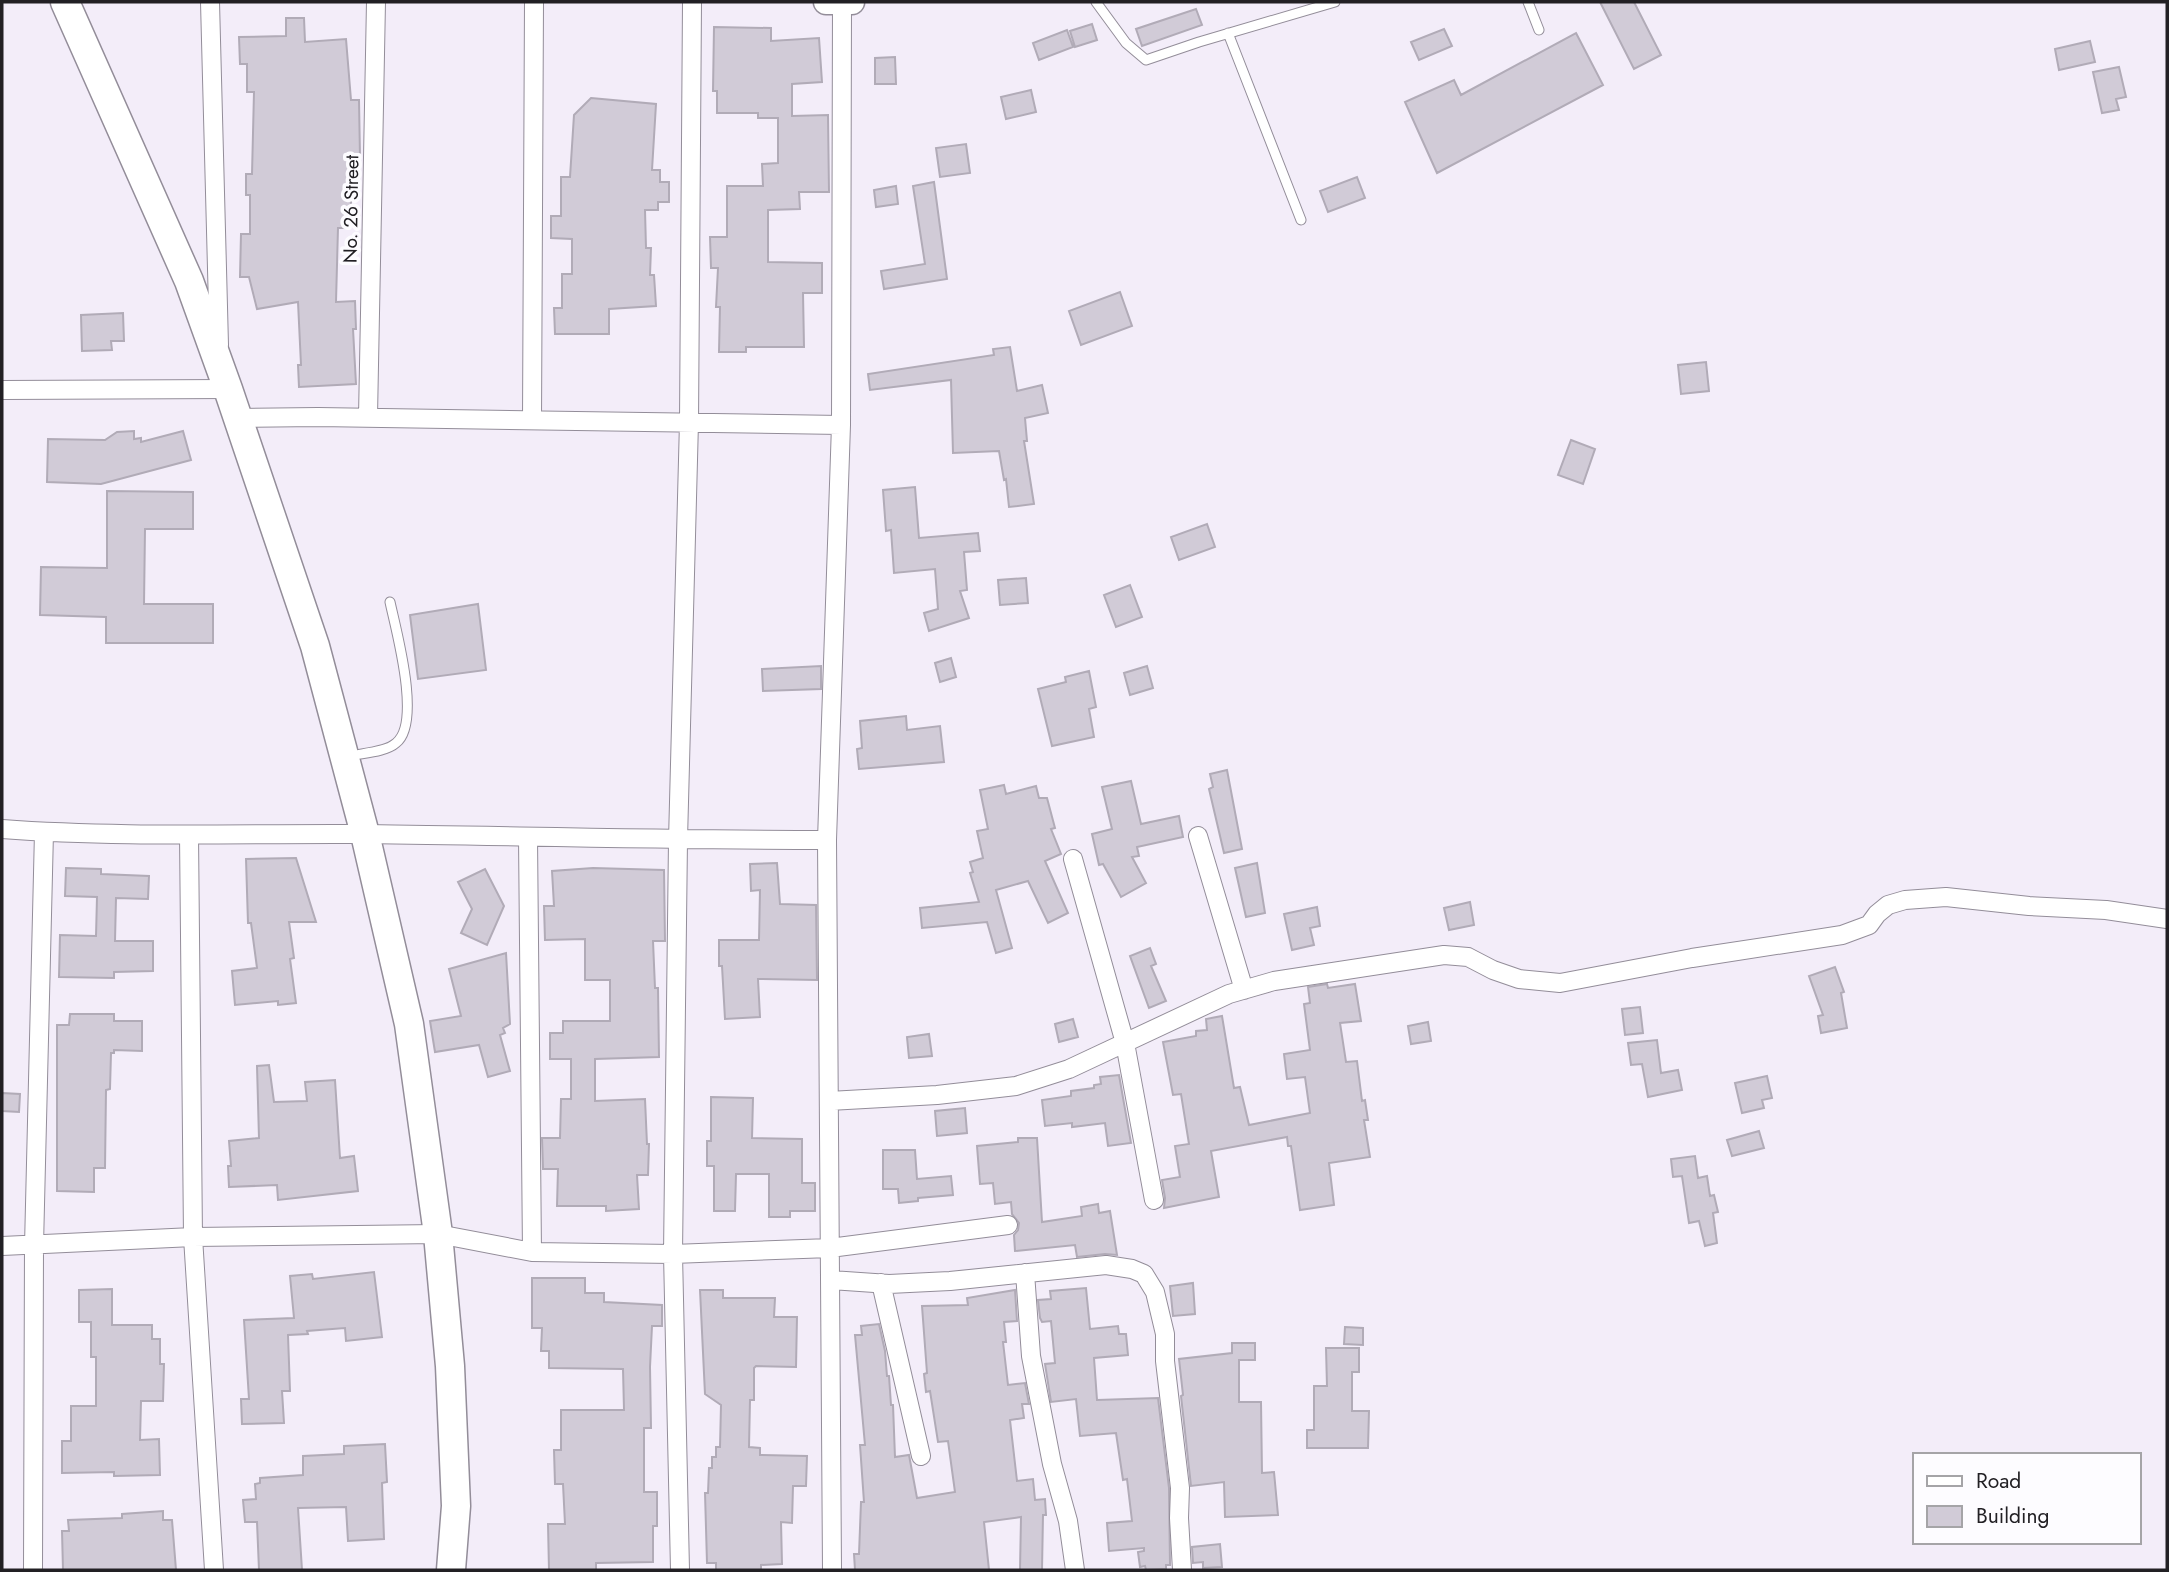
<svg xmlns="http://www.w3.org/2000/svg" width="2169" height="1572" font-family="Jost,sans-serif">
  <style>
    .building { fill: #d1cbd7; stroke: #b1abb7; stroke-width: 2 }
    .lines { fill: none; stroke-linecap: round; stroke-linejoin: round }
    .lane-casing { stroke: #938d99; stroke-width: 11 }
    .street-casing { stroke: #938d99; stroke-width: 20 }
    .secondary-casing { stroke: #938d99; stroke-width: 27 }
    .primary-casing { stroke: #938d99; stroke-width: 31 }
    .lane { stroke: #fff; stroke-width: 9 }
    .street { stroke: #fff; stroke-width: 18 }
    .secondary { stroke: #fff; stroke-width: 24 }
    .primary { stroke: #fff; stroke-width: 28 }
    .labels { text-anchor: middle; dominant-baseline: central; stroke-width: 7; stroke-linejoin: round; paint-order: stroke }
    .street-label { font-size: 19px; fill: #222024; stroke: #fdfcff }
  </style>
  <rect width="100%" height="100%" fill="#f3edf9"/>
  <path class="building" d="M1600 2H1634L1661 55 1634 69Z
    M1196 9 1202 25 1142 46 1136 29Z
    M286 18H304L305 42 346 39 351 100H359L360 157H353L350 228H338L336 302 355 301 356 329H353L356 384 299 387 298 365H301L298 302 257 309 249 277H240L241 234H250V195H246V174H252L254 92H247V64H240L239 37 286 36Z
    M1092 24 1097 40 1075 47 1070 31Z
    M714 27 771 28V41L819 38 822 82 792 84V116L828 115 829 192H799L800 209 768 210V262L822 263V293H803L804 347H746V352H719L720 307H716L718 268H711L710 237H727V186H763L762 164 778 163V118H758V113H717V91H713Z
    M1444 29 1452 46 1419 60 1411 42Z
    M1067 30 1073 47 1039 60 1033 43Z
    M1576 33 1603 85 1437 173 1405 102 1454 80 1461 95Z
    M2090 41 2095 62 2059 70 2055 49Z
    M895 57 896 84H875V58Z
    M2119 67 2126 97 2116 99 2119 110 2102 113 2093 72Z
    M1031 90 1036 112 1006 119 1001 97Z
    M591 98 656 104 652 170H660V182H669V202H658V210H645L646 248H651L650 275H654L656 306 609 309V334H555L554 308H562V274H572V239L551 238V216H561V177H570L574 115Z
    M966 144 970 173 940 177 936 148Z
    M1357 177 1365 198 1328 212 1320 191Z
    M934 182 947 279 884 289 881 271 925 264 913 186Z
    M896 186 898 204 876 207 874 190Z
    M1120 292 1132 326 1081 345 1069 311Z
    M123 313 124 341H111L112 350 82 351 81 315Z
    M1010 347 1017 391 1042 385 1048 413 1025 418 1027 441H1024L1034 504 1009 507 1006 479 1004 480 999 451 953 453 951 380 870 390 868 374 994 355 993 349Z
    M1706 362 1709 391 1681 394 1678 365Z
    M134 431V439L141 438V442L183 431 191 460 101 484 47 482 48 439 105 440 117 432Z
    M1571 440 1595 449 1583 484 1558 475Z
    M915 487 919 538 978 533 980 551 964 552 967 590 960 591 969 618 929 631 924 613 938 609 935 569 894 573 891 530 886 531 883 490Z
    M107 491 193 492V529H145L144 604H213V643H106V617L40 615 41 567 107 568Z
    M1207 524 1215 547 1179 560 1171 537Z
    M1026 578 1028 603 1000 605 998 580Z
    M1130 585 1142 617 1116 627 1104 595Z
    M478 604 486 670 418 679 410 615Z
    M951 658 956 677 940 682 935 663Z
    M821 666V689L763 691 762 669Z
    M1147 666 1153 688 1130 695 1124 673Z
    M1089 671 1096 707 1089 709 1094 737 1052 746 1038 689 1066 682 1065 677Z
    M906 716 907 730 940 726 944 762 859 769 857 749 862 748 860 721Z
    M1227 770 1242 849 1224 853 1209 789 1213 787 1210 774Z
    M1131 781 1141 824 1179 816 1183 837 1137 847 1139 856 1132 857 1146 883 1121 897 1103 864 1099 865 1092 834 1112 829 1102 787Z
    M1004 785 1006 794 1036 786 1039 798H1047L1055 828 1051 829 1061 854 1045 861 1068 913 1048 923 1028 881 996 890 1012 948 996 953 987 922 922 928 920 908 979 902 970 873 973 872 970 862 983 858 977 831 988 829 980 790Z
    M296 858 316 922H289L294 958 290 959 296 1003 278 1005V1001L235 1005 232 971 257 968 251 923H248L246 859Z
    M777 863 780 904 816 905 817 980 758 979 760 1017 725 1019 722 966H719V940H759L760 890 751 891 750 864Z
    M1257 863 1265 913 1246 917 1235 868Z
    M66 868 101 869V874L149 876 148 899 116 898 115 941H153V971L114 972V978L59 977 60 935 96 936 97 897 65 896Z
    M593 868 664 870 665 941H653L655 988H658L659 1057 595 1059V1101L645 1099 647 1144H649L648 1175H637L639 1209 606 1211V1206H557L558 1169H543L542 1138H560L561 1099H571V1059H550V1033H563V1021H610V980H585V939L545 940 544 906H554L552 871Z
    M485 869 504 906 487 945 461 933 472 909 458 882Z
    M1470 902 1474 925 1449 930 1444 908Z
    M1317 907 1320 926 1310 928 1314 945 1292 950 1284 914Z
    M1150 948 1156 964 1151 966 1166 1001 1149 1008 1130 956Z
    M506 953 510 1024 503 1028 505 1033 500 1035 510 1071 488 1077 479 1045 435 1052 430 1021 461 1016 449 969Z
    M1835 967 1844 992 1841 993 1847 1028 1821 1033 1818 1016 1823 1015 1809 976Z
    M1327 984 1328 988 1355 984 1361 1021 1340 1023 1346 1062 1357 1061 1362 1101 1365 1100 1368 1120H1364L1370 1157 1329 1163 1334 1205 1300 1210 1291 1146H1288L1287 1137 1211 1151 1219 1197 1164 1208 1165 1198 1162 1180 1180 1177 1175 1146 1189 1144 1181 1094 1173 1095 1163 1042 1196 1036V1031L1207 1030 1206 1019 1222 1016 1234 1088 1240 1087 1249 1125 1310 1113 1305 1077 1287 1079 1284 1054 1310 1050 1304 1004 1310 1003 1308 987Z
    M1640 1007 1643 1033 1625 1035 1622 1009Z
    M70 1014H114V1021H142V1051L114 1050V1053H111L110 1089 106 1090 105 1168H94V1192L57 1191V1025H69Z
    M1073 1019 1078 1037 1059 1042 1055 1024Z
    M1428 1022 1431 1041 1411 1044 1408 1026Z
    M929 1034 932 1056 909 1058 907 1037Z
    M1657 1040 1661 1073 1678 1070 1682 1090 1648 1097 1642 1064 1631 1065 1628 1043Z
    M269 1065 274 1102 307 1101 305 1082 335 1080 340 1158 354 1156 358 1191 278 1200 277 1185 229 1187 228 1166H231L229 1141 259 1138 257 1066Z
    M1119 1075 1131 1143 1108 1146 1105 1123 1072 1127V1123L1045 1126 1042 1100 1071 1096V1091L1094 1088V1085L1101 1084 1100 1077Z
    M1767 1076 1772 1098 1762 1100 1764 1108 1742 1113 1735 1083Z
    M2 1093 20 1094 19 1112 2 1111Z
    M711 1097 753 1098 752 1138 802 1139V1183H815V1211H790V1217H769V1174H736L735 1211H714V1166H707V1141H711Z
    M965 1108 967 1133 937 1136 935 1111Z
    M1759 1131 1764 1148 1732 1156 1727 1140Z
    M1018 1138H1037L1042 1222 1082 1216 1081 1207 1098 1204 1099 1213 1110 1211 1117 1255 1105 1254 1077 1257 1075 1245 1015 1251 1014 1235 1018 1230 1019 1223 1012 1214 1011 1202 995 1204 993 1183 980 1184 977 1146 1018 1142Z
    M883 1150H915L917 1179 951 1176 953 1195 918 1198V1201L899 1203 898 1189H883Z
    M1695 1156 1698 1178 1707 1176 1710 1196 1714 1195 1718 1212 1713 1213 1717 1243 1705 1246 1699 1221 1689 1223 1682 1176 1673 1177 1671 1159Z
    M374 1272 382 1337 346 1341 345 1328 307 1331 308 1334 288 1335 290 1391H282L284 1423 242 1424 241 1399H249L244 1320 294 1318 290 1276 312 1274 313 1279Z
    M532 1278H585V1293H604V1302L662 1305V1326H652L650 1367 651 1428H644V1492H657V1526H653V1562L596 1563V1570H549L548 1524H565L563 1484H555L554 1450H561V1410H624L623 1369 549 1368V1351H541L542 1328H532Z
    M1193 1283 1195 1314 1173 1316 1170 1286Z
    M1086 1288 1090 1329 1118 1326 1119 1334H1126L1128 1355 1094 1358 1097 1400 1158 1398 1169 1488 1170 1565H1166V1569L1146 1570 1145 1566 1140 1567 1138 1552 1144 1551V1548L1109 1551 1107 1523 1132 1521 1127 1479 1123 1480 1116 1433 1080 1436 1076 1399 1051 1402 1045 1364 1055 1363 1051 1321 1042 1322 1040 1318 1038 1300 1051 1299 1050 1291Z
    M112 1289V1325H152V1339H160V1364H164L163 1401H141L140 1440 159 1439 160 1475 114 1476V1472L62 1473V1441H71V1406H96V1357H91V1322H79V1290Z
    M700 1290H723V1298H775L774 1317H797L796 1367 756 1366 754 1368V1400H750L749 1447 760 1448V1455L807 1456 806 1486H793L792 1523 781 1522 782 1564 761 1565V1570H716V1563H707L705 1493H708L709 1468H712V1457H716V1447H720L721 1405 705 1394Z
    M1015 1290 1017 1321 1004 1322 1006 1342H1003L1008 1385 1025 1383 1029 1404H1022L1024 1418 1010 1420 1017 1481 1033 1479 1035 1500 1045 1499 1046 1515H1043L1042 1570H1020L1021 1517 984 1522 989 1570H855L854 1554H859L861 1502H864L860 1445H865L855 1335H862L861 1326 879 1324 885 1351 887 1376H889L891 1405H893L895 1457 909 1455 917 1498 955 1492 948 1441 938 1442 930 1391 926 1392 924 1374 927 1373 922 1306 968 1305 967 1298Z
    M1345 1327 1363 1328V1345L1344 1344Z
    M1232 1343H1255V1360H1239V1402H1261L1262 1473 1274 1472 1278 1515 1225 1517 1224 1482 1191 1486 1181 1396 1183 1395 1179 1359 1232 1353Z
    M1326 1348H1359V1372H1352V1411H1369L1368 1448H1307V1430H1314V1386H1327Z
    M385 1444 387 1482 382 1483 384 1539 348 1541 346 1507 298 1508 302 1570H259L257 1522H245L243 1500 256 1499 255 1484 260 1483V1478L303 1475V1456L344 1454V1446Z
    M163 1511V1520H172L176 1570H63L62 1531H69L68 1520 122 1518V1514Z
    M1220 1544 1222 1567 1203 1568V1562L1193 1563 1192 1547Z"/>
  <g class="lines">
    <defs>
      <path id="lane" d="M1096 2 1126 43 1146 60 1199 42 1335 2
        M1528 2 1539 30
        M1228 33 1301 220
        M350 756C363 753 386 752 396 743 422 723 396 630 390 602"/>
      <path id="street" d="M210 2 219 345
        M2 390 228 389
        M368 417 376 2
        M238 418 318 417 841 425
        M532 420 534 2
        M2 829C123 838 245 833 367 834 520 836 674 840 827 840
        M189 835 193 1237 214 1570
        M1198 836 1244 990
        M528 837 532 1252
        M1073 859 1125 1043 1154 1200
        M829 1101 937 1095 1016 1086 1069 1069 1229 994 1274 981 1444 955 1468 957 1493 970 1519 979 1560 983 1692 958 1842 935 1869 925 1877 914 1888 905 1905 900 1946 897 2029 906 2106 910 2167 919
        M2 1246 193 1237 438 1234 532 1252 673 1254 830 1248 1008 1225
        M1025 1273 1031 1356 1052 1464 1068 1521 1075 1570
        M831 1280 889 1284 950 1281 1106 1265 1132 1269 1144 1274 1155 1292 1165 1334V1361L1180 1488 1179 1518 1182 1570
        M881 1283 921 1456
        M33 1570 34 1246 44 832
        M680 1570 673 1254 678 840 689 422 692 2
        M832 1570 827 840 841 425 842 2"/>
      <path id="secondary" d="M826 2H852"/>
      <path id="primary" d="M65 2 189 281 228 389 315 646 365 834 409 1024 438 1234 450 1366 456 1506 451 1570"/>
    </defs>
    <use href="#lane" class="lane-casing"/>
    <use href="#street" class="street-casing"/>
    <use href="#secondary" class="secondary-casing"/>
    <use href="#primary" class="primary-casing"/>
    <use href="#lane" class="lane"/>
    <use href="#street" class="street"/>
    <use href="#secondary" class="secondary"/>
    <use href="#primary" class="primary"/>
  </g>
  <g class="labels">
    <g class="street-label">
      <text transform="translate(351 209) rotate(-89)">No. 26 Street</text>
    </g>
  </g>
  <rect width="2169" height="1572" fill="none" stroke="#222024" stroke-width="7"/>
  <rect x="1913" y="1453" width="228" height="91" fill="#fdfcff" stroke="#a5a4a7" stroke-width="2"/>
  <rect x="1927" y="1476" width="35" height="10" fill="#ffffff" stroke="#a5a4a7" stroke-width="2"/>
  <text x="1976" y="1488" font-size="21" fill="#222024">Road</text>
  <rect x="1927" y="1506" width="35" height="21" fill="#d1cbd7" stroke="#a5a4a7" stroke-width="2"/>
  <text x="1976" y="1523" font-size="21" fill="#222024">Building</text>
</svg>
